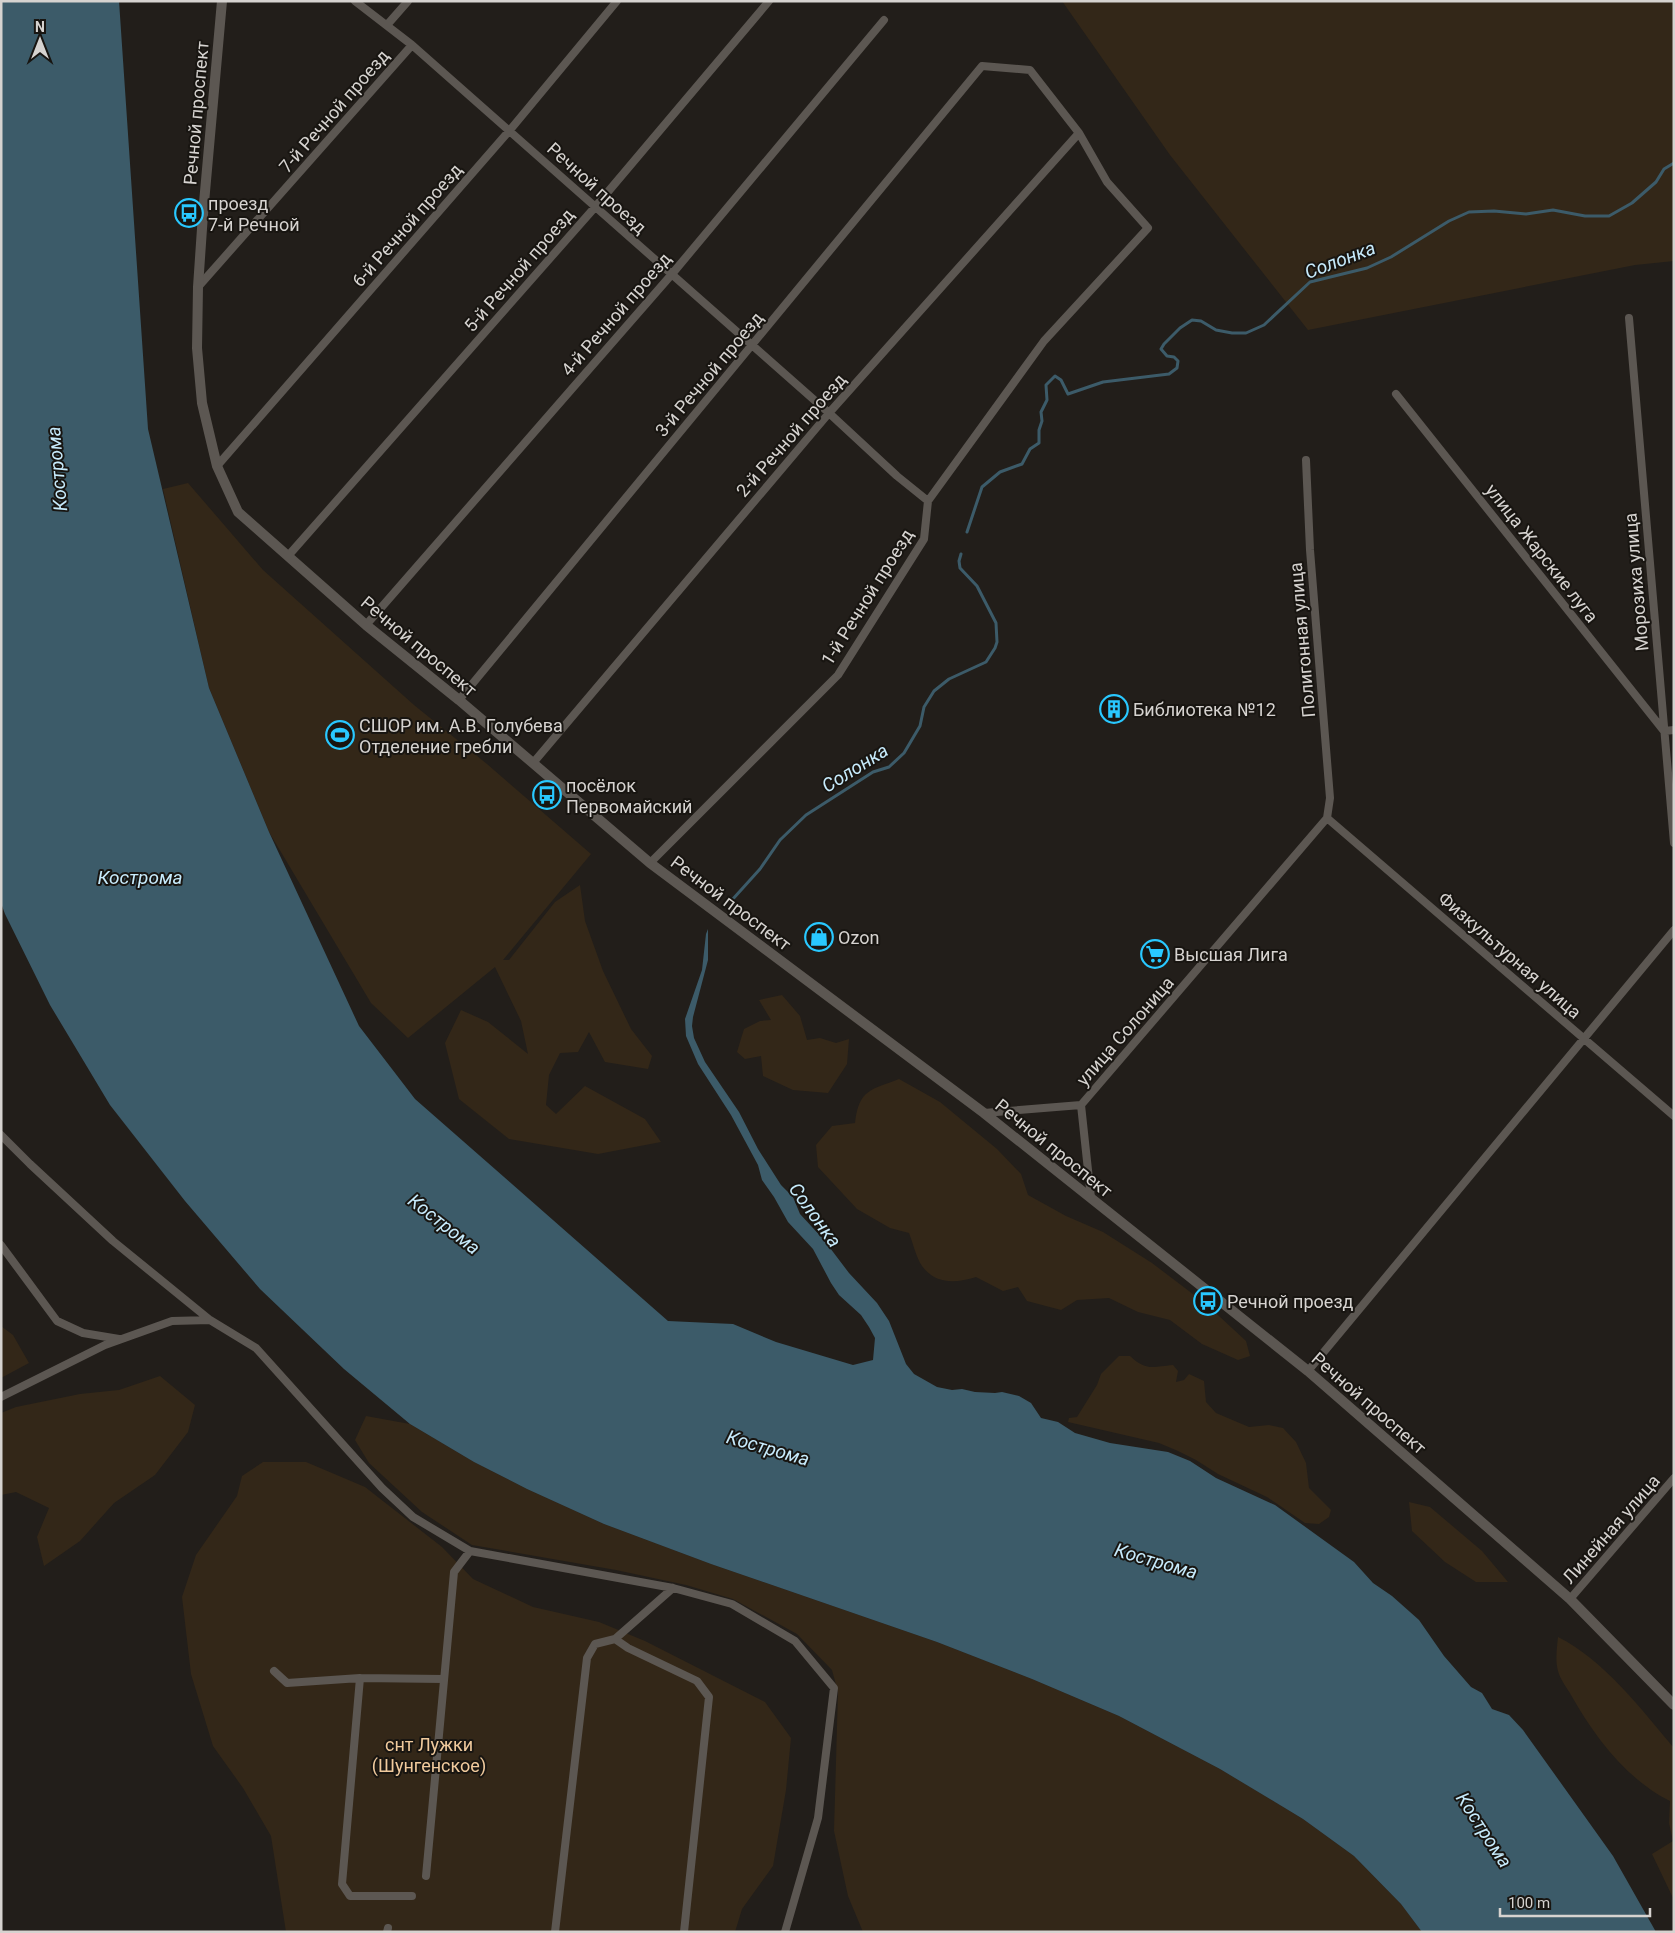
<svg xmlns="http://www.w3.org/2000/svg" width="1675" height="1933" font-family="Roboto,sans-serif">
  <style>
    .green { fill: #332718 }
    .water { fill: #3c5b69 }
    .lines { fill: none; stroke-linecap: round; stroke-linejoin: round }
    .stream { stroke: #3c5b69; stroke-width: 3 }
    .minor { stroke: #5c5752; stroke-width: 8 }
    .tertiary { stroke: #5c5752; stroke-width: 10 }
    .labels { text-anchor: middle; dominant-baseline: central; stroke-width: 4; stroke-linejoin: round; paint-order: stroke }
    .street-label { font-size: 18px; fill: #d6d3d0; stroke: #181511 }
    .poi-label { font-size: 18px; fill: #d6d3d0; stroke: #181511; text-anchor: start }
    .park-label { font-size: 18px; fill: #f0ca9d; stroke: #181511 }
    .water-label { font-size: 19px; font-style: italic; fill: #c7ebfc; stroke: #181511 }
  </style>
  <rect width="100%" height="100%" fill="#221e1a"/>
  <path class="green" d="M1062 1H1674V261L1635 265 1308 330 1170 155Z
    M188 483 263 570 414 705 487 764 591 854 503 960H509L555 902 580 885 585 921 603 971 631 1029 652 1056 648 1069 605 1062 589 1032 578 1052 560 1053 549 1075 546 1105 556 1114 585 1086 645 1119 661 1142 598 1154 509 1139 459 1099 445 1043 461 1010 488 1022 528 1054 521 1021 495 967 408 1038 371 1003 269 832 209 688 163 489Z
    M782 995 800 1016 807 1040 820 1038 836 1043 849 1039 847 1064 828 1093 793 1090 763 1076 761 1056 745 1059 737 1052 744 1029 760 1021 771 1020 759 1000Z
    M899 1079 940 1102 997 1149 1021 1174 1028 1195 1066 1216 1103 1232 1152 1263 1206 1304 1246 1341 1250 1356 1238 1360 1202 1344 1170 1320 1138 1312 1109 1298 1077 1300 1061 1310 1027 1301 1018 1287 1003 1291 976 1277C956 1283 936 1285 922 1266 916 1257 913 1243 909 1233L890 1228 857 1209 818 1167 816 1145 832 1126 855 1123C859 1089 871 1090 899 1079Z
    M1 1326 13 1335 29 1363 1 1378Z
    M1119 1356H1130C1146 1371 1152 1367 1173 1365L1178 1371 1176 1382 1184 1380 1189 1374 1204 1381 1206 1402 1216 1413 1249 1427 1269 1425 1283 1428 1296 1442 1306 1463 1309 1488 1331 1510 1329 1517 1319 1524 1305 1523 1267 1497 1218 1474 1196 1460 1178 1451 1159 1443 1068 1422 1069 1418 1077 1417 1097 1385 1101 1374Z
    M160 1376 195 1405 188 1432 155 1475 114 1503 80 1541 44 1566 37 1537 49 1508 16 1492 1 1495V1413L16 1407 80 1394 119 1390Z
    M366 1416 410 1424 474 1462 527 1489 604 1524 711 1564 937 1642 1032 1679 1119 1716 1220 1769 1303 1819 1354 1856 1401 1904 1422 1932H863L848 1896 834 1831 838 1692 832 1670 797 1634 733 1599 686 1585 616 1570 472 1545 422 1512 369 1463 355 1440Z
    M263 1462H306L365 1487 442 1547 473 1579 533 1607 599 1622 645 1641 765 1702 791 1738 786 1790 773 1866 742 1909 735 1932H286L271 1836 243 1788 213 1746 191 1674 182 1597 196 1555 237 1496 242 1476Z
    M1409 1502 1430 1507 1482 1551 1508 1582H1476L1445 1562 1412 1531Z
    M1558 1637C1604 1660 1641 1709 1674 1748V1900L1652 1854 1673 1841 1669 1823 1670 1801C1627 1780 1594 1736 1571 1695 1567 1688 1560 1679 1558 1671 1555 1660 1557 1648 1558 1637Z"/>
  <path class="water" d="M1 1H119L148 429 209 688 269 832 359 1026 415 1099 668 1321 733 1324 776 1342 853 1365 873 1360 875 1338 869 1327 861 1315 839 1295 831 1283 813 1249 788 1222 774 1197 762 1180 758 1165 731 1115 698 1064 686 1036 685 1019 702 970 706 934 708 929V960L693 1017 692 1026 694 1038 705 1062 739 1112 758 1149 781 1185 793 1197 800 1214 824 1240 849 1273 877 1303 889 1321 906 1364 914 1374 937 1387 952 1390 962 1389 975 1392 995 1393 1002 1392 1019 1396 1031 1403 1041 1418 1058 1422 1075 1433 1110 1443 1168 1452 1190 1461 1216 1478 1275 1505 1354 1562 1373 1583 1392 1596 1419 1620 1444 1656 1471 1687 1482 1693 1492 1709 1509 1715 1523 1730 1613 1856 1656 1932H1422L1401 1904 1354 1856 1303 1819 1220 1769 1119 1716 1032 1679 937 1642 711 1564 604 1524 527 1489 474 1462 410 1424 344 1369 260 1289 185 1201 110 1105 50 1005 5 914 1 903Z"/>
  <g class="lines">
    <path class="stream" d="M967 532 982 487 1000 472 1022 464 1030 449 1039 443V430L1042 421 1041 412 1047 400 1046 385 1055 376 1061 380 1068 394 1103 382 1169 374 1177 368 1178 361 1174 357 1167 356 1161 349 1164 344 1180 328 1192 320 1201 321 1216 330 1232 333H1246L1264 325 1310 282 1367 268 1391 257 1449 221 1469 212 1494 211 1526 214 1553 210 1585 216H1609L1632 203 1656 182 1664 169 1674 163
      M732 900 760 869 780 840 806 815 873 772 889 767 904 753 920 726 924 707 934 691 949 679 986 662 995 648 997 642 996 623 977 586 960 568 959 561 961 554"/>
    <path class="minor" d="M355 1 412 45 829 413 897 476 928 501
      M387 25 408 1
      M198 287 412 45
      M1629 318 1674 843
      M1396 394 1664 731 1674 730
      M1306 460 1310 550 1330 798 1327 818
      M217 466 510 130 617 1
      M288 556 596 206 769 1
      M366 625 672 274 884 20
      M459 700 982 66 1030 70 1079 133 1107 182 1148 228 1044 341 928 501 924 539 838 675 650 863
      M533 763 829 413 1079 133
      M1327 818 1674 1116
      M1081 1105 1327 818
      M1081 1105 1091 1198
      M984 1113 1081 1105
      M1 1135 30 1164 113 1241 210 1320
      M1 1245 57 1321 83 1333 119 1339
      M1308 1371 1674 930
      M1 1397 105 1345 172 1321 210 1320 256 1348 382 1488 413 1517 470 1551 673 1588 732 1604 795 1641 834 1688 818 1818 785 1932
      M1570 1599 1674 1478
      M615 1639 628 1648 697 1681 709 1697 684 1932
      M274 1671 287 1683 360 1678
      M426 1876 454 1572 470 1551
      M412 1896H350L342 1884 360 1678 443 1679
      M387 1932 388 1928
      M555 1932 587 1658 595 1644 615 1639 673 1588"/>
    <path class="tertiary" d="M222 1 203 214 198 287 197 348 202 403 217 466 238 512 366 625 459 700 650 863 984 1113 1308 1371 1570 1599 1674 1705"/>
  </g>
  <defs>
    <symbol id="bus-ring" viewBox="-11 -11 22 22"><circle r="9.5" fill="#181511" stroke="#29c8ff" stroke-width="1.5"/><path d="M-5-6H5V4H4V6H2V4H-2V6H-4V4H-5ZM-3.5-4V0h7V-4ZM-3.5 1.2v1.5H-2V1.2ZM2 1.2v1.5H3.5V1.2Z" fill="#29c8ff"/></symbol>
    <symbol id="building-ring" viewBox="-11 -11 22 22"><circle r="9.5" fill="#181511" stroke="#29c8ff" stroke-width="1.5"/><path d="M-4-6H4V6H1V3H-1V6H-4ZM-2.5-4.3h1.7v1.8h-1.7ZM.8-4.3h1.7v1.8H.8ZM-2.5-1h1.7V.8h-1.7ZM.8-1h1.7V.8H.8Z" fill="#29c8ff"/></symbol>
    <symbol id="stadium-ring" viewBox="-11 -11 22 22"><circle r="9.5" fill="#181511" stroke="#29c8ff" stroke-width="1.5"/><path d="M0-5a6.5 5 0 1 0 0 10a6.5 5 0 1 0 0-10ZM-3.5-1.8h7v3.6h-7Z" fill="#29c8ff"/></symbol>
    <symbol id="shop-ring" viewBox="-11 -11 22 22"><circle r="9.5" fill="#181511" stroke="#29c8ff" stroke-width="1.5"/><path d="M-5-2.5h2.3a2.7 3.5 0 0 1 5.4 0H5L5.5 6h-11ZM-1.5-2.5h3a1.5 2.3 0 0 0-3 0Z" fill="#29c8ff"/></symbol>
    <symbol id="supermarket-ring" viewBox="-11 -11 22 22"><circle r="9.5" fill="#181511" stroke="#29c8ff" stroke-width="1.5"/><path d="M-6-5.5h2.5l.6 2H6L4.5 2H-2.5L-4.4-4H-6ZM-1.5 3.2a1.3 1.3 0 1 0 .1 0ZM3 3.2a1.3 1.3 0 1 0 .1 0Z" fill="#29c8ff"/></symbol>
  </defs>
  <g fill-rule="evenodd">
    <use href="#bus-ring" x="173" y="197" width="32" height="32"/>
    <use href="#building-ring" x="1098" y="693" width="32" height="32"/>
    <use href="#stadium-ring" x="324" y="719" width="32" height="32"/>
    <use href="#bus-ring" x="531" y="779" width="32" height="32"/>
    <use href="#shop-ring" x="803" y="921" width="32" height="32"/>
    <use href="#supermarket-ring" x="1139" y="938" width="32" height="32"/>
    <use href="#bus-ring" x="1192" y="1285" width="32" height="32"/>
  </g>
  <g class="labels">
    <g class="street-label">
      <text transform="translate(334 111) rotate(-49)">7-й Речной проезд</text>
      <text transform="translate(196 113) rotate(-85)">Речной проспект</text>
      <text transform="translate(597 188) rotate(42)">Речной проезд</text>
      <text transform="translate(407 225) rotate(-49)">6-й Речной проезд</text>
      <text transform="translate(519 270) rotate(-49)">5-й Речной проезд</text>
      <text transform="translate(616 314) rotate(-49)">4-й Речной проезд</text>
      <text transform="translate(709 374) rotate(-50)">3-й Речной проезд</text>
      <text transform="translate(791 435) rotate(-49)">2-й Речной проезд</text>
      <text transform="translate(1542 553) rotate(52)">улица Жарские луга</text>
      <text transform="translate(1636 582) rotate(-95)">Морозиха улица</text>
      <text transform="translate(867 597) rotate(-58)">1-й Речной проезд</text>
      <text transform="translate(1302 640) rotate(-95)">Полигонная улица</text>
      <text transform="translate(419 646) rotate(40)">Речной проспект</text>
      <text transform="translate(731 903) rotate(37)">Речной проспект</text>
      <text transform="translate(1510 955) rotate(41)">Физкультурная улица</text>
      <text transform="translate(1125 1031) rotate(-49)">улица Солоница</text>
      <text transform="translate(1054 1148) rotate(39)">Речной проспект</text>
      <text transform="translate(1369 1403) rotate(41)">Речной проспект</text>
      <text transform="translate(1611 1529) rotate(-49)">Линейная улица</text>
    </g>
    <g class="poi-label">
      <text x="208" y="203">проезд<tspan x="208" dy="21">7-й Речной</tspan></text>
      <text x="1133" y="709">Библиотека №12</text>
      <text x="359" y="725">СШОР им. А.В. Голубева<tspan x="359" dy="21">Отделение гребли</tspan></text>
      <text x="566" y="785">посёлок<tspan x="566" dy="21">Первомайский</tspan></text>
      <text x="838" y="937">Ozon</text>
      <text x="1174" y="954">Высшая Лига</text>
      <text x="1227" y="1301">Речной проезд</text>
    </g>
    <g class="park-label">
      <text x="429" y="1744">снт Лужки<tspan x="429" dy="21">(Шунгенское)</tspan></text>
    </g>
    <g class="water-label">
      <text transform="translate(1340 260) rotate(-21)">Солонка</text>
      <text transform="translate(57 469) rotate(-95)">Кострома</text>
      <text transform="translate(855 768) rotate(-32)">Солонка</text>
      <text x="140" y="877">Кострома</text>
      <text transform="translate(815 1215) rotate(54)">Солонка</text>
      <text transform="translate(444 1224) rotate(38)">Кострома</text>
      <text transform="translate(768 1448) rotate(16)">Кострома</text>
      <text transform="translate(1156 1561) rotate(16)">Кострома</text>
      <text transform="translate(1484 1830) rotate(57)">Кострома</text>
    </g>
  </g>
  <rect width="1675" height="1933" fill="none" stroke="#d6d3d0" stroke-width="5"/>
  <g transform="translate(40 40)" stroke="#181511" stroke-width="4" paint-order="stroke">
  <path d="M0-4L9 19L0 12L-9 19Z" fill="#d6d3d0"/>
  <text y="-8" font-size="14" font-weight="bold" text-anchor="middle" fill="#d6d3d0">N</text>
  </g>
  <path d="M1500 1908v8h150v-8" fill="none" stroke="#d6d3d0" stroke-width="2.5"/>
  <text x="1508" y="1908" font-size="15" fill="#d6d3d0" stroke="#181511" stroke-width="4" paint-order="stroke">100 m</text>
</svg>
